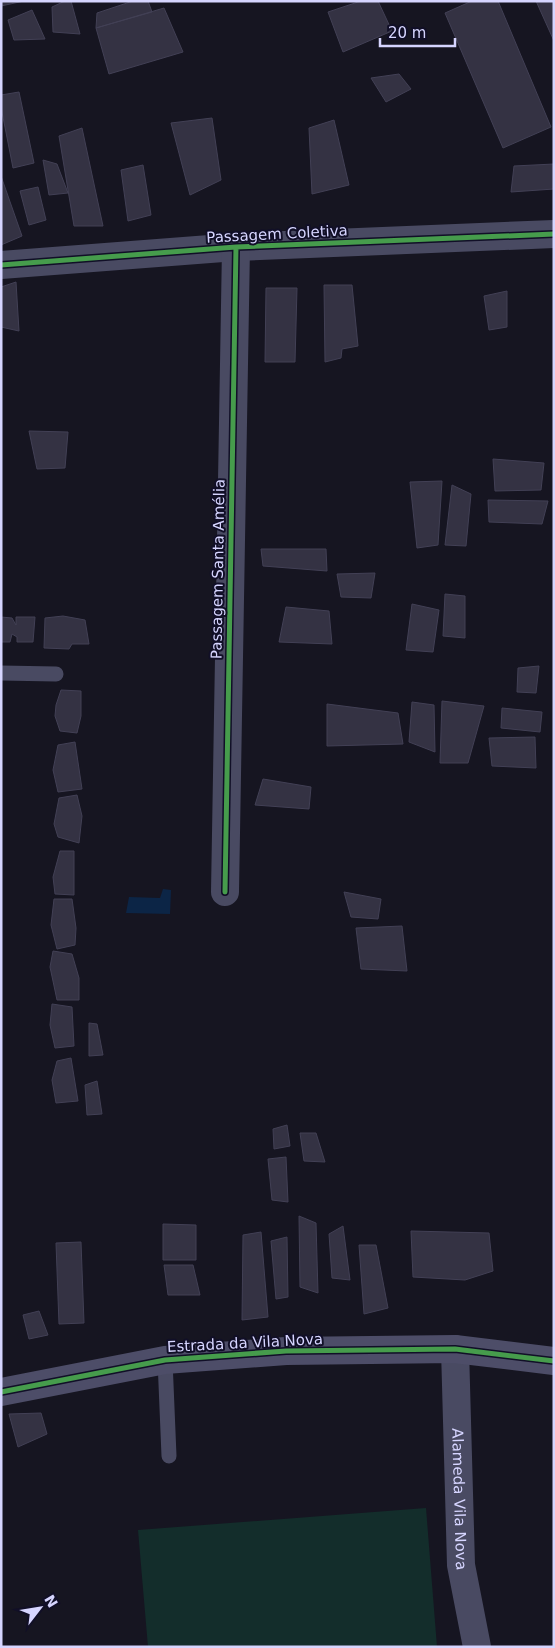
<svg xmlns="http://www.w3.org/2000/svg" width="555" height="1648" font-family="'DejaVu Sans',sans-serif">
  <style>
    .green { fill: #132d2b }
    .water { fill: #0c2546 }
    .building { fill: #343243; stroke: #424055 }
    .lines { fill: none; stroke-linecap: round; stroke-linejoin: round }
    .lane { stroke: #494a62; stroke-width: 15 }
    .street { stroke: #494a62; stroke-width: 28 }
    .secondary { stroke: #4d4d68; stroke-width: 28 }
    .cycleway-casing { stroke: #110f27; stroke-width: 8 }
    .cycleway { stroke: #469c4c; stroke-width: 5 }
    .labels { text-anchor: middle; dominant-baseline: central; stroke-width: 4; stroke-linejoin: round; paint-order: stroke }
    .street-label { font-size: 15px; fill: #d6d5ff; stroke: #110f27 }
  </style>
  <rect width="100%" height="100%" fill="#161521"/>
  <path class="green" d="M426 1508 437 1647H148L138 1530Z"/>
  <path class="water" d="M163 889 171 890 170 914 126 913 129 897 160 898Z"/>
  <path class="building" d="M1 1H24L1 6Z
    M65 1H71L80 34 53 32 52 7Z
    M133 1H148L152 12 96 28 97 13Z
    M361 1H378L392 31 343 52 328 12Z
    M472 1H498L551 127 503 148 445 13Z
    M536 1H554V41Z
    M164 8 183 52 109 74 96 28Z
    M32 10 45 39 14 40 8 20Z
    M399 74 411 89 386 102 371 78Z
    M19 92 34 163 13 168 1 107V95Z
    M212 118 221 180 190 195 171 123Z
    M334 120 349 185 312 194 309 128Z
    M82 128 103 226H74L59 136Z
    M43 160 57 164 68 193 49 195Z
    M554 164V189L511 192 514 166Z
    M143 165 151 215 128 221 121 170Z
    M1 176 22 236 1 245Z
    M38 187 46 220 29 225 20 191Z
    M16 282 19 331 1 327V287Z
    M324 285H352L358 346 342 349 341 358 325 362Z
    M266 288H297L295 362H265Z
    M507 291V327L489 330 484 296Z
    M29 431 68 432 65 468 37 469Z
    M493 459 544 463 541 490 495 491Z
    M442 481 438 545 417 548 410 482Z
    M452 485 471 494 466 546 445 545Z
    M488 500 548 501 542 524 489 522Z
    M261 549H326L327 571 263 566Z
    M375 573 371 598 341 597 337 574Z
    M445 594 465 596V638L443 636Z
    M412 604 439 610 433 652 406 650Z
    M286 607 329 611 332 644 279 642Z
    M63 616 85 620 89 644H72L69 649 44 648 45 618Z
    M1 617 12 618 16 625V617H35L33 642H17V637L12 634 10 642H1Z
    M539 666 536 693 517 692 518 668Z
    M61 690 81 691V716L77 733 60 731 55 716 56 705Z
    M442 701 484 706 468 763H440Z
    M412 702 434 705 435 752 409 742Z
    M327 704 398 713 403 744 327 746Z
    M502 708 542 712 540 732 501 728Z
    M535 737 536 768 492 766 489 738Z
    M75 742 82 789 58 792 53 770 58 745Z
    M263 779 311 787 309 809 255 805Z
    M77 795 82 816 79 843 58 837 54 824 59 798Z
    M60 851H74V895L55 894 53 877Z
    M344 892 381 899 378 919 351 917Z
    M54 899H72L76 928 75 945 57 949 51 925Z
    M402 926 407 971 361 969 356 928Z
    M53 951 72 954 79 978V1000H57L50 967Z
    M52 1004 72 1007 74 1046 55 1048 50 1025Z
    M89 1023 97 1024 103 1055 89 1056Z
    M71 1058 78 1101 56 1103 52 1080 57 1061Z
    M97 1081 102 1114 87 1115 85 1085Z
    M287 1125 290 1146 274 1149 273 1129Z
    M300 1133H316L325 1162 304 1161Z
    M286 1157 288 1202 272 1200 268 1159Z
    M299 1216 316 1223 318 1293 300 1287Z
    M163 1224 196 1225V1260H163Z
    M343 1226 350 1280 332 1278 329 1234Z
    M411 1231 489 1233 493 1271 465 1280 413 1277Z
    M261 1232 268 1317 242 1320 243 1235Z
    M287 1237 288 1297 276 1299 271 1241Z
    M81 1242 84 1323 59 1324 56 1243Z
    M359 1245H376L388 1308 364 1314Z
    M164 1265H193L200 1295H168Z
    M39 1311 48 1335 29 1339 23 1315Z
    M41 1413 47 1434 18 1447 9 1414Z"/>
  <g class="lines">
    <path class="lane" d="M1 673 56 674
      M165 1360 169 1456"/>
    <g class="street">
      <path d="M1 265 236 247 554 234"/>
      <path d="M225 892 236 247"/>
      <path id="s1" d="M455 1349 461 1565 477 1647"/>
    </g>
    <path class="secondary" d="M1 1392 165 1360 286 1351 455 1349 554 1361"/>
    <defs>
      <path id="cycleway" d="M1 265 236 247 554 234
        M225 892 236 247
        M1 1392 165 1360 286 1351 455 1349 554 1361"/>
    </defs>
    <use href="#cycleway" class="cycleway-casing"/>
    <use href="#cycleway" class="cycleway"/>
  </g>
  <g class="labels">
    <g class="street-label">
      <text transform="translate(277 234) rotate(-3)">Passagem Coletiva</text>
      <text transform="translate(218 569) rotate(-89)">Passagem Santa Amélia</text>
      <text transform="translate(245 1343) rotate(-3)">Estrada da Vila Nova</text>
      <text stroke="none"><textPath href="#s1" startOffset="150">Alameda Vila Nova</textPath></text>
    </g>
  </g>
  <rect width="555" height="1648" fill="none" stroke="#d6d5ff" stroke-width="5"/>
  <g transform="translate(40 1608) rotate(59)" stroke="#110f27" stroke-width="4" paint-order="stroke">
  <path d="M0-4L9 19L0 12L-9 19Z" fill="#d6d5ff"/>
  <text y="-8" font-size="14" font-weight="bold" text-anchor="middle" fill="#d6d5ff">N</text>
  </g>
  <path d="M380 38v8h75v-8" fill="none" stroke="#d6d5ff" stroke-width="2.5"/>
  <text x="388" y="38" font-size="15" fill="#d6d5ff" stroke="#110f27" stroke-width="4" paint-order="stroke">20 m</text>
</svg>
